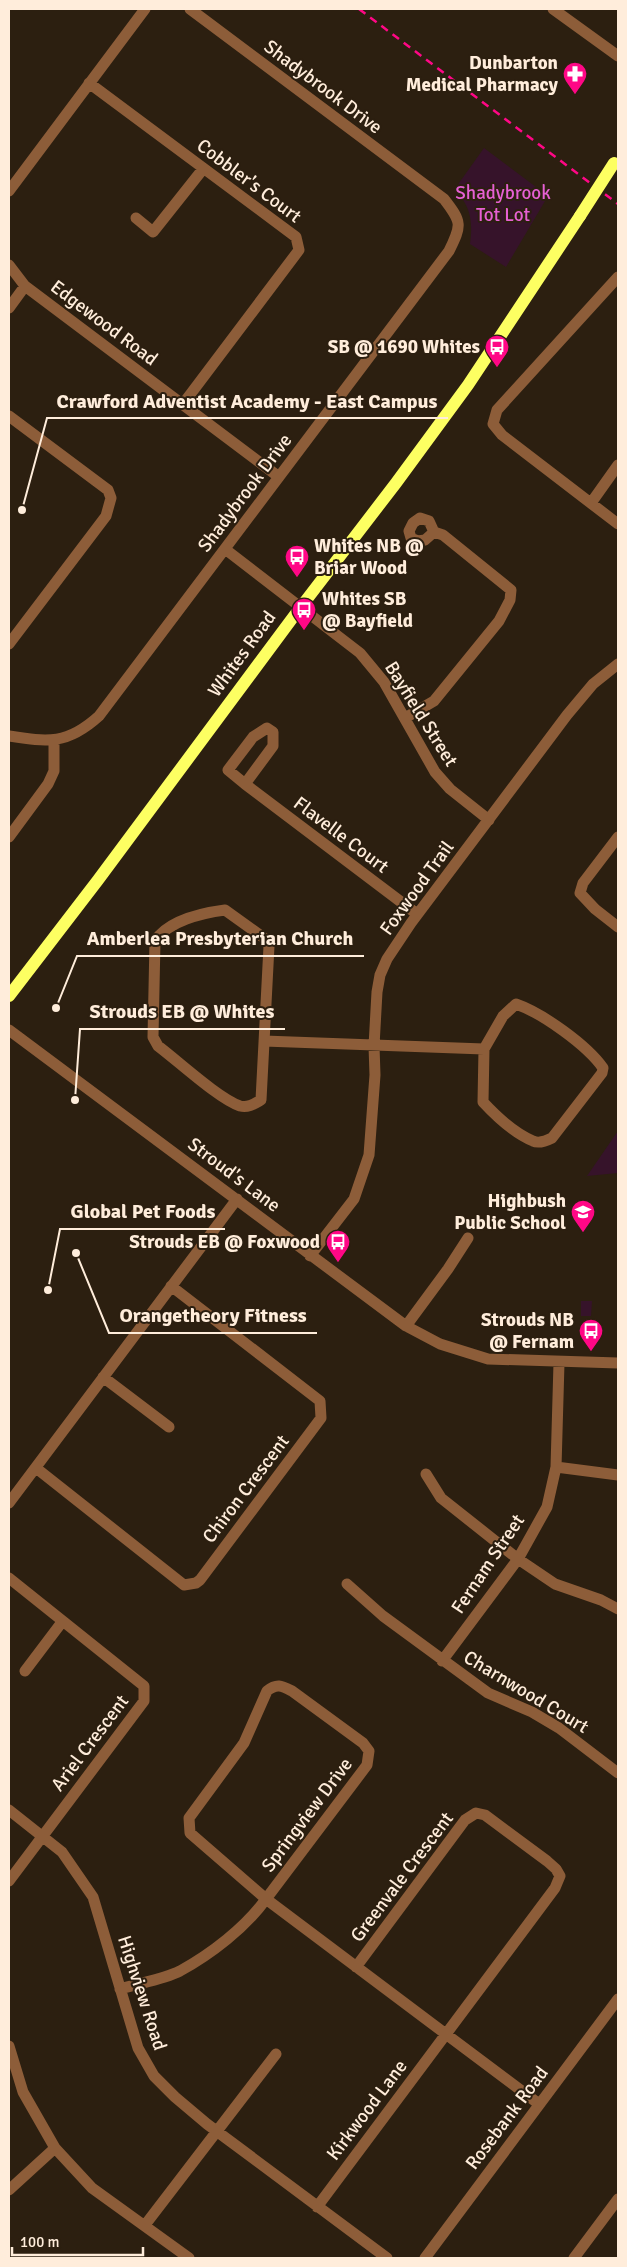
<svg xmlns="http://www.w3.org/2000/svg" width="627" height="2267" font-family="Signika,sans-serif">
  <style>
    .green { fill: #36132a }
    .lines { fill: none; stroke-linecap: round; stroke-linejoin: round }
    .minor { stroke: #8d5d39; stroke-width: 11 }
    .major { stroke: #fdff62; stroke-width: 12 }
    .rail { stroke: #ff0786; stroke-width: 2.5; stroke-dasharray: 8 6; stroke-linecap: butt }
    .major-bridge { stroke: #fdff62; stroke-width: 12 }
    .labels { text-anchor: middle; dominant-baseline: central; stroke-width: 4; stroke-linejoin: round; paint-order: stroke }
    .poi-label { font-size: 19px; font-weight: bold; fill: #ffeddb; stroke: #2c1f10; text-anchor: end }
    .street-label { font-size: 19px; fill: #ffeddb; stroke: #2c1f10 }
    .park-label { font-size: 19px; fill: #e660d3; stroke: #2c1f10 }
    .leader { fill: none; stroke: #ffeddb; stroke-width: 2 }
    .callout-dot { fill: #ffeddb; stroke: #2c1f10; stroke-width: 2 }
    .callout-label { font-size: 20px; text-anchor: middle; font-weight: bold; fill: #ffeddb; stroke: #2c1f10; stroke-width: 4; stroke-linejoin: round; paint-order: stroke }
  </style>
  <rect width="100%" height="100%" fill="#2c1f10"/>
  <path class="green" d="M484 148 548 196 506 267 470 244C473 222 471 205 454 190Z
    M618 1131V1173L587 1176Z
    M581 1301H592L591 1316H581Z"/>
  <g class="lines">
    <path class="minor" d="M553 9 618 56
      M89 83 296 237 299 250 183 404
      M9 191 145 9
      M136 218 153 232 203 169
      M9 265 25 286 279 477
      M618 277 497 410 493 424 502 435 618 524
      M9 308 25 286
      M9 416 108 490 111 498 106 516 9 644
      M591 503 618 465
      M225 549 360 653 384 682 435 772 450 789 489 820
      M405 718 434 701 499 621 510 600 511 590 443 535 434 532 429 521 420 518 413 523 409 531 411 538 418 541 425 540 434 532
      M9 736C48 742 67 745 99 716L449 251C462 225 462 222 444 199L190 9
      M245 784 273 746V732L267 728 253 737 228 770 245 784 417 914
      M9 837 48 784 54 771V741
      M618 837 583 883 580 893 595 909 618 927
      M225 910 264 938 269 946 261 1100C254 1104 248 1108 240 1106 219 1099 178 1061 158 1046L153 1037 155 941C168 921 202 913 225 910Z
      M516 1004C542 1013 587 1045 603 1068L602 1073 552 1138C546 1141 539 1144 533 1141 516 1134 496 1116 483 1102L484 1049 503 1016Z
      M9 1030 406 1326 440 1344 488 1359 618 1363
      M264 1041 484 1049
      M310 1256 354 1199 369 1155 375 1075 374 1046 377 992 380 975 387 959 411 923 567 715 593 684 618 664
      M406 1326 448 1269 468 1238
      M103 1377 169 1427
      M556 1467 618 1475
      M36 1468 184 1585 196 1583 200 1580 321 1418 320 1401 171 1286
      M426 1474 441 1498 518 1559 555 1584 601 1600 618 1609
      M9 1503 237 1199
      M9 1578 144 1686V1701L9 1881
      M347 1584 383 1616 488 1693 532 1712 559 1728 618 1773
      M442 1661 518 1559 547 1507 556 1467 559 1363
      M25 1671 62 1622
      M9 1810 62 1852 93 1897 138 2048 154 2076 175 2097 207 2124 387 2258
      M120 1989C139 1983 162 1980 180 1971 211 1954 245 1928 266 1899L367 1765 369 1751 363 1743 292 1691C282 1686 277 1683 267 1691L244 1743 189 1818 190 1833 266 1899 539 2104
      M9 2046 23 2092 55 2148 92 2188 189 2258
      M9 2190 55 2148
      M317 2207 555 1888 560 1876 556 1869 547 1861 485 1815 476 1813 465 1820 356 1967
      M145 2225 276 2054
      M425 2258 618 1999
      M574 2258 618 2199"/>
    <path class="major" d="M9 996 98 880 294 616 396 483 468 385 580 216"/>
    <path class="rail" d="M359 9 618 204"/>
    <path class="major-bridge" d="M580 216 614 163"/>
  </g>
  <defs>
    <symbol id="pharmacy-pin" viewBox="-11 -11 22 30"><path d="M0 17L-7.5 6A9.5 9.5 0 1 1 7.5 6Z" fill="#ff0786" stroke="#2c1f10"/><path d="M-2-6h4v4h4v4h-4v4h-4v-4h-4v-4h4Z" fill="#fff"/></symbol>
    <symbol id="bus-pin" viewBox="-11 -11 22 30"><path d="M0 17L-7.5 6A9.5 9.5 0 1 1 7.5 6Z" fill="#ff0786" stroke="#2c1f10"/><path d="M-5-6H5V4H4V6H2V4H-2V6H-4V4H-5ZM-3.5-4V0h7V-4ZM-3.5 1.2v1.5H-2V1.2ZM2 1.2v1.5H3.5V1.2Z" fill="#fff"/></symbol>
    <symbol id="school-pin" viewBox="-11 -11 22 30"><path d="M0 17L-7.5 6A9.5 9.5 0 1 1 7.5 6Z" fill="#ff0786" stroke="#2c1f10"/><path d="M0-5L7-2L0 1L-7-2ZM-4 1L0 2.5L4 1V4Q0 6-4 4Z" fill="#fff"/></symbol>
  </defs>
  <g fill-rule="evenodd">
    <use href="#pharmacy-pin" x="561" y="60" width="28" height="38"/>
    <use href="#bus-pin" x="483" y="333" width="28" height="38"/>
    <use href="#bus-pin" x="283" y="543" width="28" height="38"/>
    <use href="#bus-pin" x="290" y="596" width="28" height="38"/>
    <use href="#school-pin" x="569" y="1198" width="28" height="38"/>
    <use href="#bus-pin" x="324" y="1228" width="28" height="38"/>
    <use href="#bus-pin" x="577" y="1317" width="28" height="38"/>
  </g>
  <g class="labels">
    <g class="poi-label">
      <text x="558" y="63">Dunbarton<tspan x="558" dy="22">Medical Pharmacy</tspan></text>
      <text x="480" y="347">SB @ 1690 Whites</text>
      <text x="314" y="546" text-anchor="start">Whites NB @<tspan x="314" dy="22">Briar Wood</tspan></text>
      <text x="322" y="599" text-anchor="start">Whites SB<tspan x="322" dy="22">@ Bayfield</tspan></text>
      <text x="566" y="1201">Highbush<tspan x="566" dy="22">Public School</tspan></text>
      <text x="320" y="1242">Strouds EB @ Foxwood</text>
      <text x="574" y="1320">Strouds NB<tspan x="574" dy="22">@ Fernam</tspan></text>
    </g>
    <g class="street-label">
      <text transform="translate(323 87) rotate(37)">Shadybrook Drive</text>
      <text transform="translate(249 181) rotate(37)">Cobbler's Court</text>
      <text transform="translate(104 323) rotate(37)">Edgewood Road</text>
      <text transform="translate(245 493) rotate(-53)">Shadybrook Drive</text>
      <text transform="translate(242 654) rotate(-54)">Whites Road</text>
      <text transform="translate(421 714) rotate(58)">Bayfield Street</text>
      <text transform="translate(341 835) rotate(37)">Flavelle Court</text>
      <text transform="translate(417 888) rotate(-54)">Foxwood Trail</text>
      <text transform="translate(234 1175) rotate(37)">Stroud's Lane</text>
      <text transform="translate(246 1489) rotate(-53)">Chiron Crescent</text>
      <text transform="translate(488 1564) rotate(-56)">Fernam Street</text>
      <text transform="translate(526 1692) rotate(31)">Charnwood Court</text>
      <text transform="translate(90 1743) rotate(-53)">Ariel Crescent</text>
      <text transform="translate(307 1815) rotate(-53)">Springview Drive</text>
      <text transform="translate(402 1877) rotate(-53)">Greenvale Crescent</text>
      <text transform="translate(142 1993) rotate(72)">Highview Road</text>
      <text transform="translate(367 2110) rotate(-53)">Kirkwood Lane</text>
      <text transform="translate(507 2118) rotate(-53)">Rosebank Road</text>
    </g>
    <g class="park-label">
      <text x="503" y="193">Shadybrook<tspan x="503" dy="22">Tot Lot</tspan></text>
    </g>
  </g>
  <path class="leader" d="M22 510L47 418H448M56 1008L77 956H364M75 1100L80 1029H285M48 1290L60 1229H225M76 1253L109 1333H317"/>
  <g class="callout-dot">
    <circle cx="22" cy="510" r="5"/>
    <circle cx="56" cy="1008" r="5"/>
    <circle cx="75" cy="1100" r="5"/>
    <circle cx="48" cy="1290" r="5"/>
    <circle cx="76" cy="1253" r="5"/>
  </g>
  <g class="callout-label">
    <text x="247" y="408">Crawford Adventist Academy - East Campus</text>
    <text x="220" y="945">Amberlea Presbyterian Church</text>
    <text x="182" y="1018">Strouds EB @ Whites</text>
    <text x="143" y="1218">Global Pet Foods</text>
    <text x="213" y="1322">Orangetheory Fitness</text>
  </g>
  <rect width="627" height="2267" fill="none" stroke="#ffeddb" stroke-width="20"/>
  <path d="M12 2247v8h131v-8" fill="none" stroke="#ffeddb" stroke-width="2.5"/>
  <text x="20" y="2247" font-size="15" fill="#ffeddb" stroke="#2c1f10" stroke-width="4" paint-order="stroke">100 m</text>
</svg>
